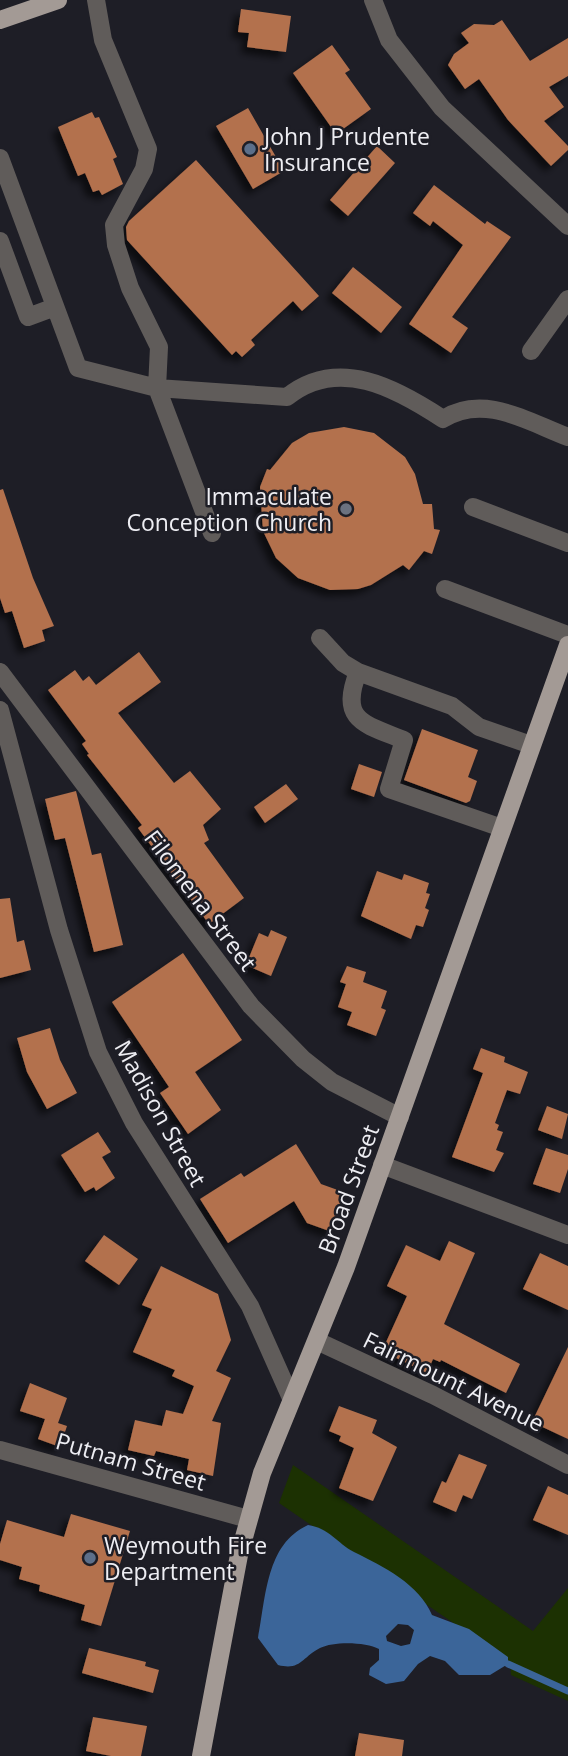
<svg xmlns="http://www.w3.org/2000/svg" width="568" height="1756" font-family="'Open Sans',sans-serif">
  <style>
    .green { fill: #1c3102 }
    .water { fill: #3b6599; fill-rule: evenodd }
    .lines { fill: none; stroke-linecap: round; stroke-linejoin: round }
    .stream { stroke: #3b6599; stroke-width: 7 }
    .building { fill: #b3714e; filter: url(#shadow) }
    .minor { stroke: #605c5a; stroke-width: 18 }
    .major { stroke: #a39a95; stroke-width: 18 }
    .service-dot { fill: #5c6f8a; stroke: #1e1e26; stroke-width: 2.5 }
    .worship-dot { fill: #6b7280; stroke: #1e1e26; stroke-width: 2.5 }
    .labels { text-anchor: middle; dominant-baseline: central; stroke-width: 5; stroke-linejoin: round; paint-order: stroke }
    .poi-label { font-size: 23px; fill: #eeeef3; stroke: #1e1e26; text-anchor: start }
    .street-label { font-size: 23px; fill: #eeeef3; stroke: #1e1e26 }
  </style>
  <defs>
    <filter id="shadow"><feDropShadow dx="-6" dy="6" stdDeviation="3.5" flood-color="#0009"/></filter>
  </defs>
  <rect width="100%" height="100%" fill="#1e1e26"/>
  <path class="green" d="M293 1465 533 1631 568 1588V1701L511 1675 510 1662 279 1503Z"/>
  <path class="water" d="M308 1525C329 1528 337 1543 354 1552 384 1567 419 1584 432 1615L469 1629 508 1657V1664L490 1675H459L445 1661 430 1656 418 1664 404 1681 386 1684 369 1675 370 1668 379 1660V1649C366 1642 334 1641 320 1648 302 1657 301 1671 278 1665L258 1638C266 1597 266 1544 308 1525ZM398 1624 408 1625 414 1630 410 1644 401 1646 387 1641 386 1636Z"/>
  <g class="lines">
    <path class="stream" d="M508 1664 568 1691"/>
  </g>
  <path class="building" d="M241 9 291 16 286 52 247 47 249 33 238 32Z
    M502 20 530 61 568 38V76L549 87 564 107 544 121 568 146V150L551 166 508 120 479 79 465 89 448 65 454 54 469 43 461 33 474 24 494 25Z
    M332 45 350 70 345 73 371 109 336 134 293 73Z
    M248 108 284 171 253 189 216 126Z
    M92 112 95 118 99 117 117 157 113 159 123 184 102 195 99 190 93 192 85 173 78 176 58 127Z
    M377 146 395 163 348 216 330 200Z
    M196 160 319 296 302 311 293 301 251 340 255 345 242 357 236 351 232 355 127 240 126 227 129 221Z
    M434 185 485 224 487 221 511 237 452 317 468 328 451 353 409 324 463 245 433 221 430 226 413 213Z
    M353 267 402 307 381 333 332 293Z
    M344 427 374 433 405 457 415 474 423 504H432L434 529 440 530 432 554 424 551 409 570 403 565 371 585 358 589 330 590 298 578 276 558 263 531 260 487 267 469 270 470 292 443 309 433Z
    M3 489 33 578 54 626 42 630 45 641 24 648 12 611 5 613 0 598V490Z
    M139 652 161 682 118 713 174 783 190 771 221 809 203 825 209 840 204 843 244 898 209 924 138 828 142 825 87 755 89 754 82 744 86 741 48 690 75 670 83 681 89 676 96 685Z
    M422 729 478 750 468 777 477 781 470 801 466 803 404 780Z
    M359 764 382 772 374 797 351 789Z
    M286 784 298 799 265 823 254 807Z
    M76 791 92 855 101 853 123 945 94 952 65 838 55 840 45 799Z
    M377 871 402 880 404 874 429 883 426 893 430 894 425 908 429 910 423 927 416 925 411 939 361 916Z
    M10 898 17 942 24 940 31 970 0 978V899Z
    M271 930 287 937 271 976 246 965 259 933 268 937Z
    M183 953 242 1040 195 1072 221 1110 188 1134 160 1093 169 1087 112 1002Z
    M347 966 366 972 363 982 387 991 381 1008 386 1010 376 1036 347 1025 352 1012 338 1007 346 984 340 982Z
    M50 1028 60 1060 77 1093 47 1109 27 1072 17 1038Z
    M481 1048 505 1057 504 1062 528 1072 520 1094 507 1090 495 1123 499 1125 497 1130 503 1132 496 1150 504 1153 494 1172 452 1157 483 1073 473 1069Z
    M547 1106 568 1114 562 1139 538 1130Z
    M98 1132 111 1152 102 1157 115 1178 96 1191 94 1187 85 1192 61 1155Z
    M296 1144 321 1184 346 1193 332 1232 307 1223 294 1201 228 1243 200 1199 241 1173 244 1177Z
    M546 1148 568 1155V1169L560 1193 533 1184Z
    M104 1235 138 1259 119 1285 85 1261Z
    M449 1241 475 1253 444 1324 520 1364 506 1393 441 1360 440 1362 433 1359 427 1373 382 1351 407 1296 387 1286 406 1245 440 1261Z
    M540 1253 568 1266V1310L523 1289Z
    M161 1266 218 1294 231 1340 216 1371 231 1378 212 1421 221 1423 213 1476 187 1470 189 1459 156 1451 154 1456 128 1450 135 1420 162 1426 166 1410 183 1414 194 1386 172 1376 175 1370 133 1352 152 1309 142 1305Z
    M568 1347V1439L532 1422Z
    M30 1383 67 1398 58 1423 67 1426 60 1447 38 1439 45 1419 20 1411Z
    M339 1406 377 1420 372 1433 397 1447 373 1501 339 1488 354 1448 339 1441 341 1436 329 1431Z
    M459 1454 487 1465 472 1499 463 1495 456 1512 433 1502 442 1481 446 1483Z
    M548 1486 568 1495V1535L533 1520Z
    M71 1514 130 1531 101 1626 81 1620 85 1605 39 1591 40 1585 19 1579 22 1567 0 1560V1544L7 1520 64 1537Z
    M89 1648 146 1662 145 1666 159 1670 153 1693 82 1673Z
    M93 1717 147 1726 141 1756H111L86 1751Z
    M359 1733 404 1740 402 1756H355Z"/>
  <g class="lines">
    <path class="minor" d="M96 0 103 40 148 149 144 169 114 225 116 245 130 288 159 347 157 388 287 397C338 356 396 388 443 419 484 393 528 422 568 437
      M373 0 389 40 442 108 568 226
      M0 158 78 368 157 388 212 533
      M0 241 28 317 55 307
      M531 351 568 299
      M473 507 568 543
      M445 589 568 635
      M320 638 343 663 358 672 452 706 479 727 531 745
      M0 672 251 1006 303 1059 332 1082 400 1117
      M358 672C339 721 364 724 404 740L389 789 502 828
      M0 710 59 930 98 1052 134 1123 250 1306 291 1398
      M382 1165 568 1235
      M317 1341 433 1395 568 1465
      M0 1450 248 1519"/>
    <path class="major" d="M0 20 58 0
      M201 1756 239 1555 262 1473 346 1267 568 645"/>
  </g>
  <g class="service-dot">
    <circle cx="250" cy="149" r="7"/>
    <circle cx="90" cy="1558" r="7"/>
  </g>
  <circle class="worship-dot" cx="346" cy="509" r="7"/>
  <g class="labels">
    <g class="poi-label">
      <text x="264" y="136">John J Prudente<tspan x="264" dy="26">Insurance</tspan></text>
      <text x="332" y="496" text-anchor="end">Immaculate<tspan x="332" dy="26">Conception Church</tspan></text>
      <text x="104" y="1545">Weymouth Fire<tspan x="104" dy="26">Department</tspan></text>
    </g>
    <g class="street-label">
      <text transform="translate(201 900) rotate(53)">Filomena Street</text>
      <text transform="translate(161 1113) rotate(61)">Madison Street</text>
      <text transform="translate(348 1189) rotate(-70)">Broad Street</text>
      <text transform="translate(454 1381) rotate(26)">Fairmount Avenue</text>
      <text transform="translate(131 1461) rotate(16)">Putnam Street</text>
    </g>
  </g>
</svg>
